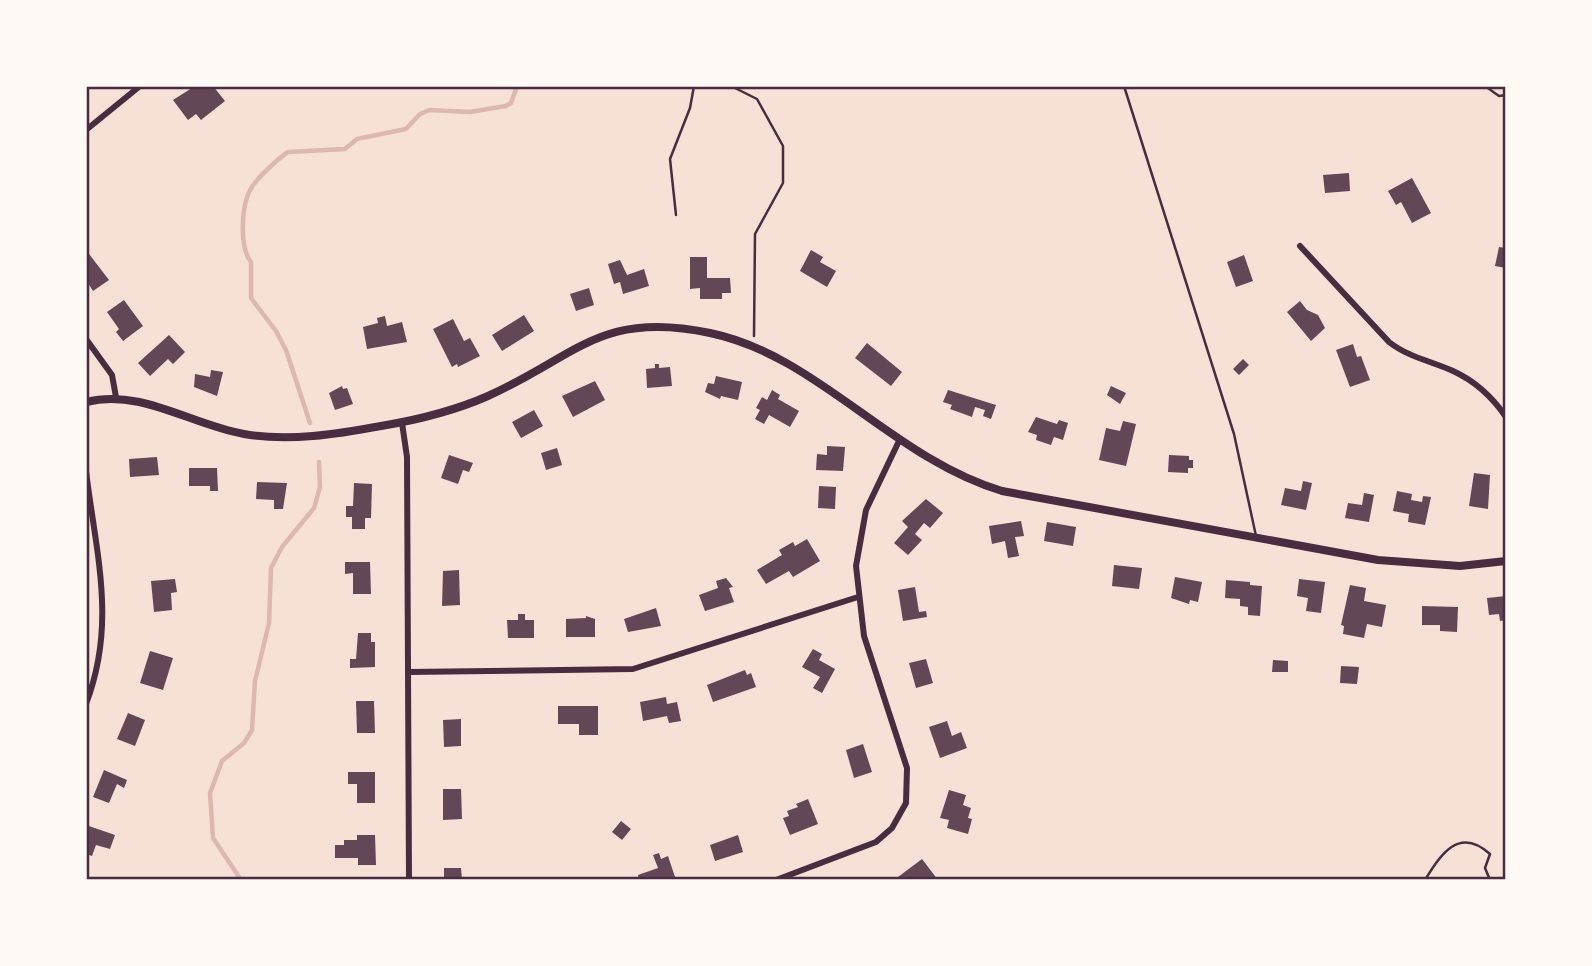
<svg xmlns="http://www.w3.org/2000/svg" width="1592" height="966" font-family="'IBM Plex Sans',sans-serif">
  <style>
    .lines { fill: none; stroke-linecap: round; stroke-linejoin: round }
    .stream { stroke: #dcb8b0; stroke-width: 4.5 }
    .building { fill: #644757 }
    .path { stroke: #4a2c40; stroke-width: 2.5 }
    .service { stroke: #4a2c40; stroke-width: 2.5 }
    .minor { stroke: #4a2c40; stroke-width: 6 }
    .tertiary { stroke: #4a2c40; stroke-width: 8 }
    .neatline { fill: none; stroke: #4a2c40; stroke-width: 2.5 }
  </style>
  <rect width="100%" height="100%" fill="#f7e1d7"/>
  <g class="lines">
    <path class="stream" d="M310 423 286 350 276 331 251 298V262C239 247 241 203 252 187 257 178 280 157 288 152L345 149 357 139 406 129 420 114 429 110 470 112 506 106 511 103 517 86
      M241 880 213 838 210 793 222 761 244 743 252 730 255 681 269 623 271 568 282 547 314 508 320 487 319 462"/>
  </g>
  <path class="building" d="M195 86H213L225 101 201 120 196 114 188 120 173 100Z
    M1349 173 1350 191 1325 193 1323 175Z
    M1412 178 1431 213 1412 223 1401 202 1396 205 1388 191Z
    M1499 247 1506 248V268L1495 266Z
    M86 250 109 280 93 291 86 280Z
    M811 250 823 257 820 262 836 271 827 287 800 271Z
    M1244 255 1253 281 1236 287 1227 262Z
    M690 257H707V278H730L731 293H722V299H700V288L690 289Z
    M620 260 627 275 644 269 649 286 623 294 620 282 614 284 608 264Z
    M589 288 594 305 576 311 570 294Z
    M124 300 143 326 123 341 116 332 119 329 107 312Z
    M1300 301 1307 310 1318 315 1325 328 1311 341 1287 312Z
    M524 315 534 331 502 351 492 335Z
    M385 316 387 326 402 322 407 342 367 349 363 327 378 323 377 318Z
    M453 319 464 341 470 338 480 356 458 367 457 364 452 367 433 329Z
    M169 335 185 352 173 364 168 359 150 376 138 363Z
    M867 343 902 372 891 386 855 358Z
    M1353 344 1357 357 1361 356 1370 380 1350 387 1336 350Z
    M1243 359 1249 365 1239 375 1233 369Z
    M655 364H659V368L670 367 672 386 647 388 646 369 655 368Z
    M211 370 223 372 217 396 194 387 195 374 210 377Z
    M716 376 742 382 738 400 721 396 720 399 705 392 708 383 714 384Z
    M595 381 605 400 573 417 562 396Z
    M342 386 343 389 347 388 353 404 335 410 329 393Z
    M1111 386 1126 393 1120 404 1107 395Z
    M772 390 780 395 778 399 799 411 790 427 769 415 764 424 755 419 760 410 756 408 762 397 767 400Z
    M948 390 996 405 991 419 983 416 985 410 975 407 972 417 950 409 952 405 943 402Z
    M534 410 543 426 521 438 512 422Z
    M1036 417 1057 424 1059 420 1068 423 1063 440 1054 437 1051 445 1036 440 1037 435 1028 432Z
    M1123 421 1136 424 1126 466 1099 460 1106 428 1120 431Z
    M827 446 845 447 843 471 816 470 817 454 827 455Z
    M557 448 562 465 546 470 541 453Z
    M449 455 473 463 469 472 463 470 458 484 441 478Z
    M1169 455 1189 456V460H1193V468H1188V473L1168 472Z
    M157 457 159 475 130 477 129 459Z
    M189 468H217L218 491H210V486H189Z
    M1474 473 1490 475 1488 509 1469 506Z
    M1303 481 1312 483 1306 510 1281 505 1285 488 1301 491Z
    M257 482 287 483 283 509H274V500L256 499Z
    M354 483 372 484 371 518H365V529H352V517H346V506H353Z
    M819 486 836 487 835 509 818 508Z
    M1397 491 1412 494 1411 500 1422 502 1423 496 1431 497 1425 525 1408 522 1409 514 1393 511Z
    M1364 493 1374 495 1369 522 1345 518 1348 503 1362 505Z
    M926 499 943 513 930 528 924 523 915 534 922 540 908 555 894 543 908 527 902 521Z
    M1021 521 1024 536 1015 537 1019 556 1008 558 1005 541 992 544 989 526Z
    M1047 522 1076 527 1073 546 1044 541Z
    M807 539 820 561 793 577 789 571 766 584 757 570 782 555 779 550 793 542 795 546Z
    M345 562H370L371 594H353V573L345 574Z
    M1114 565 1142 568 1139 589 1112 586Z
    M459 570 460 605 442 606 443 571Z
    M1175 577 1202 582 1198 602 1190 600 1189 604 1171 598Z
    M726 578 733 587 729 588 734 602 705 611 699 595 718 588 716 581Z
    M175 579 177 592 171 593 172 610 154 612 151 581Z
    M1299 579 1325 582 1321 613 1306 611 1308 598 1297 596Z
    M1226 580 1250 582V585L1262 586 1260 616 1248 615V607L1240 606V599L1225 598Z
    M1350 585 1366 588 1364 601 1386 605 1382 627 1367 624 1364 638 1343 634 1344 626 1341 625Z
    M915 587 919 612 926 611 927 617 903 621 898 590Z
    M1506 596V620L1500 621 1499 614 1489 615 1487 598Z
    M1422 606 1458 607 1457 632 1440 631V625H1422Z
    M656 608 661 626 628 632 624 619Z
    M518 614H525V620H534V638H508L507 620H518Z
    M586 616 595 619V637H566V619L586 618Z
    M358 633H371V642H375V667L350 668V659H356Z
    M813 649 822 654 819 660 835 669 822 693 813 688 820 677 802 667Z
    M150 651 173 658 163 690 140 683Z
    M926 659 933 683 916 688 909 663Z
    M1273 660 1288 661V672H1272Z
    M1341 666 1359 667 1357 684 1340 683Z
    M745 670 747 675 751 673 756 687 713 702 707 685Z
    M666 697 667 704 677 702 681 721 669 723 667 716 643 721 640 702Z
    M356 701H374L375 733H357Z
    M558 706H598V735H579V724H558Z
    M128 713 145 720 135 746 117 739Z
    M461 719V746L444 747 443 720Z
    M947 721 952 736 961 732 967 748 940 758 929 727Z
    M863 744 872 772 854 778 846 750Z
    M104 770 127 780 124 788 117 784 109 803 93 797Z
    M348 772H375V803H357V784H348Z
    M443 789H461L462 819 443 820Z
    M949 790 966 795 963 805 971 808 968 818 972 819 968 834 947 828 949 820 940 818Z
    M808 799 818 824 790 835 783 818 789 816 787 811 798 807 796 804Z
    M621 821 631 829 622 840 612 832Z
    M86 825 115 835 110 849 96 845 92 856 86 854Z
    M357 835H375L376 865H358V858H335V845H344V840H357Z
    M738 835 743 852 715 861 710 845Z
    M659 853 661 859 668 856 676 880H639L638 875 658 868 653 855Z
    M922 859 938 880H894Z
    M444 868H461L462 880H444Z"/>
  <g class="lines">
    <path class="path" d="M731 86 757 99 783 146V183L755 234 754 336
      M1485 86 1499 96 1506 95
      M676 215 670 159 690 108 694 86
      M1425 880C1441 854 1459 826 1490 854L1485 868 1490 880"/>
    <path class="service" d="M1124 86 1234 434 1256 536"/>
    <path class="minor" d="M86 130 140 86
      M1300 246 1389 342C1408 357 1431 361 1453 371 1475 381 1493 398 1506 417
      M86 339 112 375 116 397
      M402 423 407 457 409 880
      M86 471C96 554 117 623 86 704
      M408 672 633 669 858 597
      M776 880 876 842 892 828 906 803 907 768 864 636 856 566 866 510 899 441"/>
    <path class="tertiary" d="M86 402C141 388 191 425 244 434 288 442 338 434 381 426 417 420 454 411 488 396 577 356 601 310 710 333 817 355 892 458 1002 491L1378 560 1460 566 1506 561"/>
  </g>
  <rect width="1592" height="966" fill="none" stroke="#fffaf5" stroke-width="175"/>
  <rect x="88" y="88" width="1416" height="790" class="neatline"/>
</svg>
